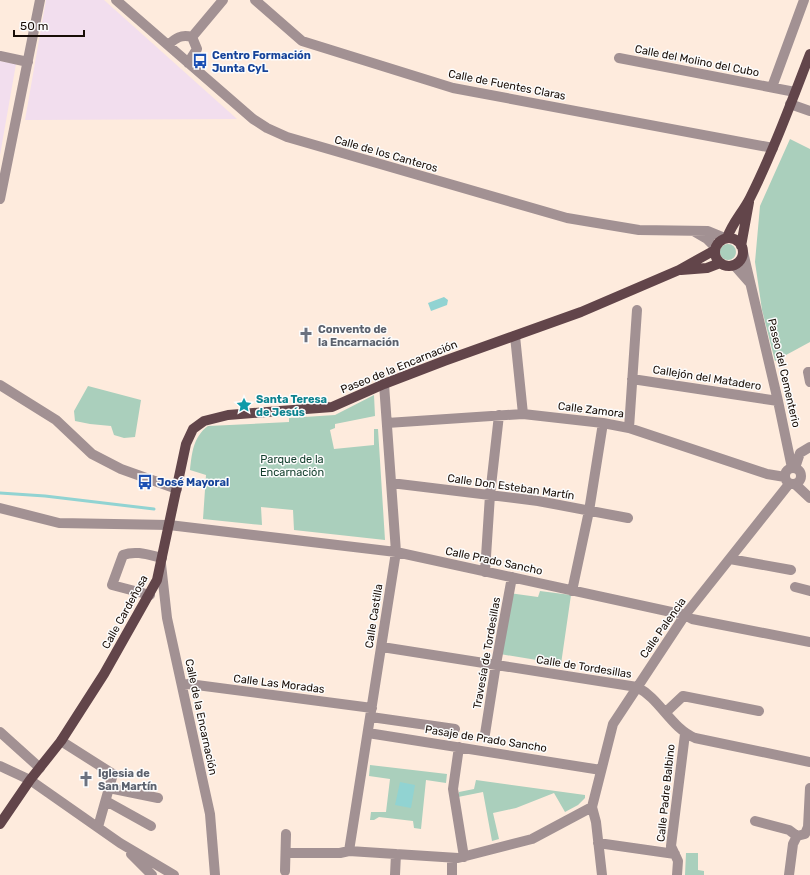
<svg xmlns="http://www.w3.org/2000/svg" width="810" height="875" font-family="Rubik,sans-serif">
  <style>
    .education { fill: #f2deee }
    .green { fill: #aacfbc }
    .water { fill: #91d3d2 }
    .lines { fill: none; stroke-linecap: round; stroke-linejoin: round }
    .stream { stroke: #91d3d2; stroke-width: 3 }
    .minor { stroke: #a29193; stroke-width: 10 }
    .major { stroke: #62454a; stroke-width: 10 }
    .labels { text-anchor: middle; dominant-baseline: central; stroke-width: 3; stroke-linejoin: round; paint-order: stroke }
    .transit-label { font-size: 11px; font-weight: bold; fill: #164399; stroke: #fcfcfc; text-anchor: start }
    .street-label { font-size: 11px; fill: #180d06; stroke: #fcfcfc }
    .worship-label { font-size: 11px; font-weight: bold; fill: #5b616d; stroke: #fcfcfc; text-anchor: start }
    .culture-label { font-size: 11px; font-weight: bold; fill: #0d838f; stroke: #fcfcfc; text-anchor: start }
    .park-label { font-size: 11px; fill: #123e2c; stroke: #fcfcfc }
  </style>
  <rect width="100%" height="100%" fill="#feebdd"/>
  <path class="education" d="M46 0H104L237 119 25 120Z
    M0 61 16 64 0 155Z"/>
  <path class="green" d="M790 139 810 149V342L775 361 762 310 755 262 760 206Z
    M720 252a8 8 0 1 1 16 0a8 8 0 1 1-16 0Z
    M88 386 141 400 135 437 124 438 114 435 111 426 90 424 75 421 74 411Z
    M374 395 375 416 335 424V428L330 430 334 449 374 445V429H378L385 540 294 530 293 510 261 507 262 525 203 519 206 475 190 470C192 453 193 437 208 426L289 422V418L335 415Z
    M540 591 571 595 561 664 500 654 509 593 538 597Z
    M370 765 447 774 446 783 426 780 421 829 414 828 413 821 379 817 374 820H370L371 812H386L390 779 369 776Z
    M476 780 585 795V798L578 805 565 812 554 793 516 808 493 813 499 839 492 841 483 792 458 797 459 792 474 789Z
    M686 853H698V870L704 871V875H685Z"/>
  <path class="water" d="M444 297 448 300 447 305 431 311 428 303Z
    M400 782 415 785 411 808 395 805Z"/>
  <g class="lines">
    <path class="stream" d="M0 493 45 496 154 509"/>
    <path class="minor" d="M116 0 253 119 267 128 287 137 567 218 639 230 708 231 725 238
      M255 0 302 41 453 88 773 148
      M192 37 223 0
      M168 45C176 38 181 34 192 37L197 49 188 63
      M0 56 28 62
      M619 58 795 92
      M772 87 804 0
      M790 104 810 111
      M0 199 40 0
      M695 232 707 239 715 247
      M743 252 778 401 792 468
      M734 265 749 282
      M515 336 523 414
      M810 372H808L810 382
      M632 379 778 401
      M0 385 56 420 92 454 121 469 177 489
      M387 423 523 414 603 423 629 428 767 474 785 477
      M629 428 637 310
      M795 468 800 453 810 447
      M785 476a8 8 0 1 1 16 0a8 8 0 1 1-16 0Z
      M391 483 538 501 628 518
      M795 484 810 498
      M0 508 59 523 169 525 396 552 685 615 692 619 810 642
      M730 559 791 570
      M161 564 167 618 210 814 215 875
      M485 572 490 495 499 415
      M795 587 810 591
      M572 591 589 511 603 423
      M150 595 112 585 123 555C136 550 149 555 162 558
      M382 647 637 687C660 699 671 728 695 738L810 762
      M182 685 189 684 372 708
      M666 712 683 696 759 711
      M371 717 455 729
      M0 732 40 768
      M368 733 601 770
      M485 734 496 664 512 577
      M61 741 113 774 98 827
      M459 747 453 789 464 857
      M0 766 30 780 120 843 174 875
      M109 788 158 798
      M106 801 151 826
      M755 821 789 830 797 836
      M598 843 675 854
      M349 851 396 552 384 384
      M286 853H340L349 851 458 858 532 839 592 807
      M131 854 152 875
      M285 871 286 834
      M395 875 396 854
      M452 875V859
      M602 875 596 822 592 807 613 724 685 615 789 484
      M677 875 678 861 671 846 685 734
      M789 875 793 844 797 836 805 834 808 827 810 788"/>
    <path class="major" d="M727 238C732 223 743 212 750 198 773 152 791 103 810 54
      M715 252a14 14 0 1 1 28 0a14 14 0 1 1-28 0Z
      M741 246 749 202
      M681 270 707 268 720 263
      M0 824 30 780 61 741 104 674 157 580 186 444 193 429 204 421 228 415 332 407 384 384 444 361 581 312 679 270 715 250"/>
  </g>
  <defs>
    <symbol id="bus-bare" viewBox="-9 -9 18 18"><path d="M-5-6H5V4H4V6H2V4H-2V6H-4V4H-5ZM-3.5-4V0h7V-4ZM-3.5 1.2v1.5H-2V1.2ZM2 1.2v1.5H3.5V1.2Z" fill="#1a4fb4" stroke="#fcfcfc" stroke-width="2.5" paint-order="stroke"/></symbol>
    <symbol id="church-bare" viewBox="-9 -9 18 18"><path d="M-1.2-6h2.4v3.5h3.3v2.4h-3.3V6h-2.4V-.1h-3.3v-2.4h3.3Z" fill="#6b7280" stroke="#fcfcfc" stroke-width="2.5" paint-order="stroke"/></symbol>
    <symbol id="sight-bare" viewBox="-9 -9 18 18"><path d="M0-6L1.8-2.2L6-1.7L2.9 1.2L3.7 5.4L0 3.3L-3.7 5.4L-2.9 1.2L-6-1.7L-1.8-2.2Z" fill="#0f9aa8" stroke="#fcfcfc" stroke-width="2.5" paint-order="stroke"/></symbol>
  </defs>
  <g fill-rule="evenodd">
    <use href="#bus-bare" x="189" y="50" width="22" height="22"/>
    <use href="#church-bare" x="295" y="324" width="22" height="22"/>
    <use href="#sight-bare" x="233" y="394" width="22" height="22"/>
    <use href="#bus-bare" x="134" y="471" width="22" height="22"/>
    <use href="#church-bare" x="75" y="768" width="22" height="22"/>
  </g>
  <g class="labels">
    <g class="transit-label">
      <text x="212" y="55">Centro Formación<tspan x="212" dy="13">Junta CyL</tspan></text>
      <text x="157" y="482">José Mayoral</text>
    </g>
    <g class="street-label">
      <text transform="translate(697 61) rotate(11)">Calle del Molino del Cubo</text>
      <text transform="translate(507 85) rotate(11)">Calle de Fuentes Claras</text>
      <text transform="translate(386 154) rotate(16)">Calle de los Canteros</text>
      <text transform="translate(399 367) rotate(-22)">Paseo de la Encarnación</text>
      <text transform="translate(784 373) rotate(77)">Paseo del Cementerio</text>
      <text transform="translate(707 378) rotate(9)">Callejón del Matadero</text>
      <text transform="translate(591 410) rotate(7)">Calle Zamora</text>
      <text transform="translate(511 487) rotate(8)">Calle Don Esteban Martín</text>
      <text transform="translate(494 561) rotate(12)">Calle Prado Sancho</text>
      <text transform="translate(125 612) rotate(-61)">Calle Cardeñosa</text>
      <text transform="translate(374 616) rotate(-81)">Calle Castilla</text>
      <text transform="translate(663 628) rotate(-55)">Calle Palencia</text>
      <text transform="translate(487 653) rotate(-80)">Travesía de Tordesillas</text>
      <text transform="translate(584 667) rotate(9)">Calle de Tordesillas</text>
      <text transform="translate(279 684) rotate(7)">Calle Las Moradas</text>
      <text transform="translate(201 717) rotate(78)">Calle de la Encarnación</text>
      <text transform="translate(486 739) rotate(9)">Pasaje de Prado Sancho</text>
      <text transform="translate(666 793) rotate(-84)">Calle Padre Balbino</text>
    </g>
    <g class="worship-label">
      <text x="318" y="329">Convento de<tspan x="318" dy="13">la Encarnación</tspan></text>
      <text x="98" y="773">Iglesia de<tspan x="98" dy="13">San Martín</tspan></text>
    </g>
    <g class="culture-label">
      <text x="256" y="399">Santa Teresa<tspan x="256" dy="13">de Jesús</tspan></text>
    </g>
    <g class="park-label">
      <text x="292" y="459">Parque de la<tspan x="292" dy="13">Encarnación</tspan></text>
    </g>
  </g>
  <path d="M14 30v6h70v-6" fill="none" stroke="#180d06" stroke-width="2"/>
  <text x="20" y="30" font-size="12" fill="#180d06" stroke="#fcfcfc" stroke-width="3" paint-order="stroke">50 m</text>
</svg>
